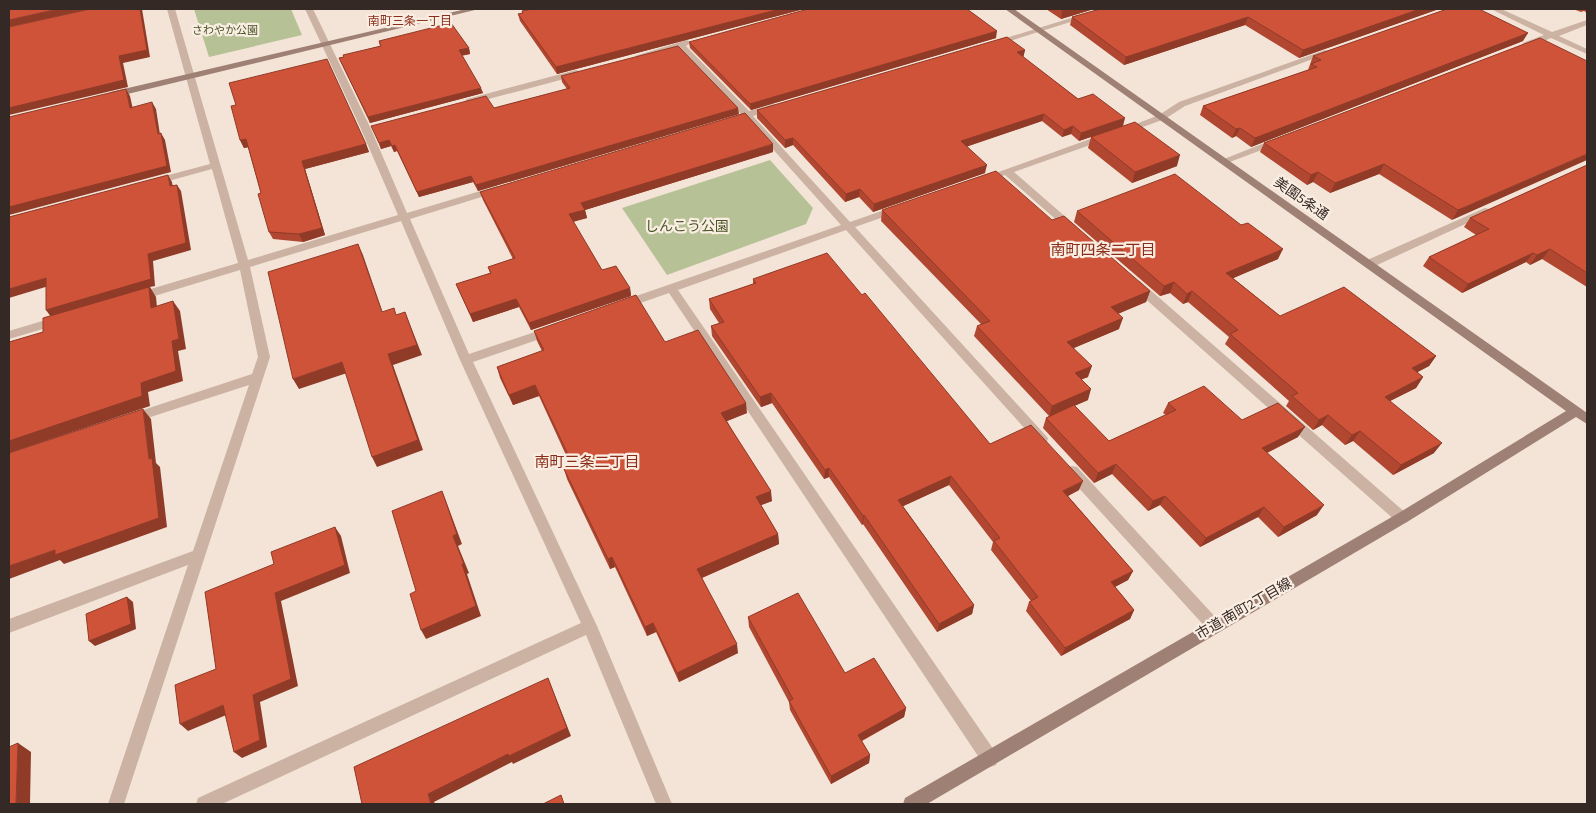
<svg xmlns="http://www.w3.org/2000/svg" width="1596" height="813" font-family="'Source Sans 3','Noto Sans JP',sans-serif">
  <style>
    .green { fill: #b6c296 }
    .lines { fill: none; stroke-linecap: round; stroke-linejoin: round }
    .street { fill: #cbb2a2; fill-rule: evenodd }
    .secondary { fill: #9f8074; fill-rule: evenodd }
    .wall { fill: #b14731 }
    .shaded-wall { fill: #903a28 }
    .building { fill: #ce5339; stroke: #903a28 }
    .labels { text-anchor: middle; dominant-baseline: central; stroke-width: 4.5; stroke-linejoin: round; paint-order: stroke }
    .far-park-label { font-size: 11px; fill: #485527; stroke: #faeee3 }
    .far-neighbourhood-label { font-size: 12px; fill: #892c19; stroke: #faeee3 }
    .street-label { font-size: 14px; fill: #352925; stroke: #faeee3 }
    .park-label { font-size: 14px; fill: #485527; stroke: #faeee3 }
    .neighbourhood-label { font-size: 15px; fill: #892c19; stroke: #faeee3 }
  </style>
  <rect width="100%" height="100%" fill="#f3e4d7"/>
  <path class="green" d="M194 9H291L302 35 209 57Z
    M770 160 813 208 806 224 667 275 622 208Z"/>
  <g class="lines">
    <path class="street" d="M167 9H175L248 260 398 215 361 129 305 9H313L371 129 407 213 497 186 502 189 501 191 410 219 469 354 550 327 556 331 554 334 473 362 597 626 672 804H656L586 635 222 804H196L198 798 581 623 460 360 401 221 250 267 270 357 124 804H108L188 565 9 633V619L193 551 249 385 132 423 128 421 126 418 128 415 252 374 258 357 240 270 138 301 132 297 134 294 238 263 212 169 154 185 149 182 150 180 210 164Z
      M1100 9H1112L997 45 990 43Z
      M1491 9H1501L1552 32 1587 20V25L1559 36 1587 49V54L1551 38 1529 47H1523V43L1544 35Z
      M687 40 691 43 686 46 749 111 773 104 776 105V109L753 116 850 222 893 207H901L902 209 901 211 855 227 1048 438 1047 442H1037L846 230 678 290 996 753 998 759 996 765 990 767 984 765 669 293 623 309 617 305 619 302 841 225 745 118 727 122V118L741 114 678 48 639 59 635 56Z
      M1325 50 1332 52 1185 106 1165 119 1126 133H1120L1118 131 1159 115 1179 102Z
      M576 70 579 71V75L470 104 465 101 467 99Z
      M1104 134 1109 137 1107 139 1014 172 1076 226 1077 228 1076 230H1068L1005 175 984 182 979 179Z
      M1277 138 1282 141 1280 143 1227 163 1224 164 1219 161Z
      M1485 208 1489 209 1490 211 1489 213 1373 267H1365L1364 264 1365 261Z
      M1136 280 1140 281 1407 514 1409 518 1407 522 1402 524 1397 522 1132 287 1130 284Z
      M59 316 63 317 65 320 63 323 9 339V331Z
      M1072 466 1077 467 1219 621 1221 626 1219 631 1214 633 1209 631 1067 475 1065 471 1067 467Z"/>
    <path class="secondary" d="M466 9H479L111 98 106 95 111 92Z
      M1005 9H1014L1580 408 1587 413V424L1576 417 1407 522 927 804H903L905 798 1397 514 1566 411Z"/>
  </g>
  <path class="wall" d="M532 9H804L557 74 520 21 518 14 522 13V11Z
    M1046 9H1094L1061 19Z
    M1439 9 1299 58 1245 25 1124 65 1070 25 1072 17Z
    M1573 9H1587V13L1584 11 1581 12Z
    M996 38 751 110 690 48 689 42Z
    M379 41 469 48 470 54 462 55 483 93 370 123 339 58 380 46Z
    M1523 41 1251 147 1236 136 1232 138 1200 115 1203 106 1308 70 1313 56Z
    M1025 50 1023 57 1078 99 1123 126 1079 141 1071 134 1062 137 1042 121 967 146 985 173 873 212 859 197 845 202 793 145 785 148 757 118V110Z
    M1587 61 1452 220 1379 174 1330 193 1313 182 1307 185 1260 152 1264 143Z
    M561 76 739 114 478 191 473 182 419 197 397 151 394 152 391 146 381 149 374 131 494 108 567 89 562 82Z
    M1091 137 1177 166 1132 183 1088 148Z
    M240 140 366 144 369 152 305 169 325 235 303 242 273 239 269 232 261 193 248 147 244 148Z
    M773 152 585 210 587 218 573 222 602 270 630 288 631 296 531 330 519 307 473 322 456 284 490 273 488 267 513 259 483 200 480 192Z
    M1587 165V287L1542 259 1530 265 1526 262 1462 293 1423 266 1429 257 1476 235 1464 227 1470 218Z
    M882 210 1052 220 1150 291 1146 302 1118 314 1119 329 1074 348 1088 377 1082 379 1088 400 1074 406 1109 441 1166 415 1163 413 1168 403 1242 420 1298 437 1267 453 1317 515 1278 537 1258 517 1200 547 1160 505 1148 511 1112 474 1094 483 1043 428 1046 418 1049 416 974 336 977 326 981 324 881 221Z
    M1077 211 1278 259 1233 278 1280 316 1436 356 1429 366 1417 372 1423 377 1416 388 1390 401 1434 453 1393 475 1353 441 1345 445 1322 425 1313 430 1286 406 1289 401 1225 344 1229 337 1188 302 1183 304 1170 293 1160 296 1074 222Z
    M753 279 862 295 990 444 1079 490 1068 496 1133 571 1128 580 1115 587 1134 610 1130 619 1061 656 1026 611 1029 602 1031 601 991 550 993 542 949 485 903 506 974 605 972 614 937 632 863 524 862 525 829 477 824 479 772 403 761 407 712 336 711 326 719 323 710 309 709 299 753 284Z
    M534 331 665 342 747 413 727 421 772 501 761 505 778 534 779 544 702 578 738 653 679 682 656 632 647 636 615 567 610 569 567 479 564 469 571 466 539 396 513 405 500 378 497 367 542 351 537 341Z
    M748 617 845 673 906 708 904 717 862 741 870 755 869 763 831 784 790 710 789 702 749 627Z"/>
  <path class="shaded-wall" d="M58 9H90L9 27V20Z
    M140 9H142L150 57 123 63 128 87 9 115V108L119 56Z
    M780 9H804L557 74 556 67Z
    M1069 9H1094L1061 19 1062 11Z
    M1420 9H1439L1299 58 1303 50Z
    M1248 17 1245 25 1124 65 1126 57Z
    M997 31 996 38 751 110 750 104Z
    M1528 33 1523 41 1251 147 1255 138Z
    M469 48 470 54 461 56 459 50Z
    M1025 50 1023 58 1017 52Z
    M481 88 483 93 370 123 368 117Z
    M126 89 130 96 134 114 130 108Z
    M152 102 156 109 161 141 158 134Z
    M738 108 739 114 478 191 476 185Z
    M1044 114 1042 121 960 149 961 141Z
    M1125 118 1123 126 1079 141 1081 133Z
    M1073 126 1071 134 1062 137 1064 130Z
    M1240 128 1236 136 1232 138 1236 129Z
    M161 133 165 140 171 172 9 215V207Z
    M793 138V145L785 148V140Z
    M246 139 250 147 244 148 240 140Z
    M389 140 391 146 381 149 379 143Z
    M366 144 369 152 305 169 325 235 303 242 299 234 302 161Z
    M773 144V152L585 210 587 218 571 222 569 214 581 203Z
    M395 145 397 151 394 152 392 146Z
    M1587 154V160L1452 220 1458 210Z
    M1180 155 1177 166 1132 183 1135 172Z
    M1384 164 1379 174 1330 193 1335 183Z
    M987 165 985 173 873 212 874 204Z
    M1318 172 1313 182 1307 185 1311 175Z
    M168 175 172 182 174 193 170 186Z
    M471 176 473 182 419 197 417 192Z
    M177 185 181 191 191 250 153 261 155 286 150 287 156 297 158 318 51 317 46 310 148 254Z
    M860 189 859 197 845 202 846 194Z
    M358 244 363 255 386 322 382 312Z
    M1283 249 1278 259 1222 283 1226 273Z
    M1550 249 1542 259 1530 265 1537 255Z
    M1533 253 1526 262 1462 293 1468 284Z
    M46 278 52 285 9 298V289Z
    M1174 282 1170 293 1160 296 1164 286Z
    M630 288 631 296 531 330 529 323Z
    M1150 291 1146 302 1107 318 1111 307Z
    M1192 291 1188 302 1183 304 1187 294Z
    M516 299 519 307 473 322 470 314Z
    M173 301 180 311 186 349 178 351 183 381 148 392 150 406 9 453V441L141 383 172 341Z
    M405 312 422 355 393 365 423 450 377 467 372 457 388 354Z
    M1123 318 1119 329 1064 352 1067 342Z
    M1436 356 1429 366 1405 379 1412 368Z
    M342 362 347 373 299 389 293 379Z
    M1092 366 1088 377 1072 383 1075 373Z
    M1423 377 1416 388 1378 407 1385 397Z
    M535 385 539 396 513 405 509 395Z
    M1091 389 1088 400 1049 417 1052 406Z
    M771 393 772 403 761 407 760 397Z
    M746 403 747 413 722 423 721 413Z
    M143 409 151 419 156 463 160 467 167 527 64 564 60 560 9 579V566L55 550 149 459Z
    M1328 415 1322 425 1313 430 1319 420Z
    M1305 427 1298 437 1256 458 1262 448Z
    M1360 431 1353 441 1345 445 1352 435Z
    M1442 443 1434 453 1393 475 1401 465Z
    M1116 464 1112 474 1094 483 1098 473Z
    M829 468V477L824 479 825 470Z
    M951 476 949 485 897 509 898 500Z
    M1083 481 1079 490 1060 500 1063 491Z
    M442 491 446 501 462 544 458 546 469 573 467 574 481 616 426 639 421 630 462 564 453 536Z
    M771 491 772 501 756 507V497Z
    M1165 496 1160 505 1148 511 1153 501Z
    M1324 505 1317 515 1278 537 1284 527Z
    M1264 507 1258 517 1200 547 1206 538Z
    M864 515 863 524 862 525 863 516Z
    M335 527 341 536 350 573 281 601 298 686 260 702 267 747 242 758 234 752 253 695 275 593Z
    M778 534 779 544 699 579 697 569Z
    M612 557 615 567 610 569 608 559Z
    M1133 571 1128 580 1107 591 1111 582Z
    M127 597 133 602 136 629 95 646 89 641Z
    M974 605 972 614 937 632 939 624Z
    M1134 610 1130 619 1061 656 1065 648Z
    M653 623 656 632 647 636 645 627Z
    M737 644 738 653 679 682 677 673Z
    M548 678 571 736 513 764 512 762 434 802 435 804H431L428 794Z
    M223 705 231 713 188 731 180 724Z
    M906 708 904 717 857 743 858 735Z
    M18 743 31 752 30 804H16Z
    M870 755 869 763 831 784V776Z"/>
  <path class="building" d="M9 9H58L9 20Z
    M90 9H140L147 50 119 56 124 80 9 108V27Z
    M532 9H780L556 67 518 14 523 13 522 11Z
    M808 9H967L997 31 750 104 689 42Z
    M1060 9H1069L1062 11Z
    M1100 9H1420L1303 50 1248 17 1126 57 1072 17Z
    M1447 9H1479L1528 33 1255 138 1240 128 1236 129 1203 106 1317 67 1311 64 1321 60 1313 56Z
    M451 23 469 48 459 50 481 88 368 117 339 58 344 57 343 55 381 46 379 41Z
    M1007 37 1025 50 1017 52 1078 99 1093 94 1125 118 1081 133 1073 126 1064 130 1044 114 961 141 987 165 874 204 860 189 846 194 793 138 785 140 757 110Z
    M1540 38 1587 61V154L1458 210 1384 164 1335 183 1318 172 1311 175 1264 143Z
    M678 46 738 108 476 185 471 176 417 192 395 145 392 146 389 140 379 143 371 126 486 96 494 108 570 88 561 76Z
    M327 59 366 144 302 161 322 228 299 234 269 232 258 194 261 193 246 139 240 140 231 106 236 105 229 83Z
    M126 89 130 108 152 102 158 134 161 133 167 166 9 207V117Z
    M745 113 773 144 581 203 585 210 569 214 602 270 616 266 630 288 529 323 516 299 470 314 456 284 491 273 488 267 515 258 480 192Z
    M1135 122 1180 155 1135 172 1091 137Z
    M1587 165V273L1550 249 1537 255 1533 253 1468 284 1429 257 1489 229 1470 218Z
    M996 171 1052 220 1064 216 1150 291 1111 307 1123 318 1067 342 1092 366 1075 373 1091 389 1052 406 977 326 990 321 882 210Z
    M1175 174 1241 225 1248 223 1283 249 1226 273 1280 316 1344 287 1436 356 1412 368 1423 377 1385 397 1442 443 1401 465 1360 431 1352 435 1328 415 1319 420 1292 396 1298 393 1230 334 1238 330 1192 291 1187 294 1174 282 1164 286 1077 211Z
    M168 175 170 186 177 185 186 243 148 254 151 279 46 310V278L9 289V217Z
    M358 244 382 312 394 308 396 315 405 312 417 345 388 354 418 440 372 457 342 362 293 379 268 272Z
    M827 253 862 295 865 293 990 444 1031 425 1083 481 1063 491 1133 571 1111 582 1134 610 1065 648 1029 602 1038 597 994 541 1000 538 951 476 898 500 974 605 939 624 864 515 863 516 829 468 825 470 771 393 760 397 711 326 724 322 709 299 756 283 753 279Z
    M149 287 151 308 173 301 179 339 172 341 176 371 141 383 142 396 9 441V342L43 332V318Z
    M636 295 665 342 698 330 746 403 721 413 771 491 756 497 778 534 697 569 737 644 677 673 653 623 645 627 612 557 608 559 564 469 573 465 535 385 509 395 497 367 544 350 534 331Z
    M1204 386 1242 420 1278 403 1305 427 1262 448 1324 505 1284 527 1264 507 1206 538 1165 496 1153 501 1116 464 1098 473 1046 418 1074 405 1109 441 1176 410 1168 403Z
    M143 409 149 459 152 458 159 518 55 555V550L9 566V453Z
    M442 491 457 534 453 536 464 564H462L476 606 421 630 410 594 416 591 392 511Z
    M335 527 345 565 275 593 291 679 253 695 260 740 234 752 223 705 180 724 175 685 216 669 205 592 274 564 271 552Z
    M798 593 845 673 874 658 906 708 858 735 870 755 831 776 789 701 793 699 748 617Z
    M127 597 131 624 89 641 86 614Z
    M548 678 567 728 509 756 508 754 428 794 431 804H362L354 767Z
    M18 743 16 804H9V747Z
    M561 795 564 804H543Z"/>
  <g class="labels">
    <g class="far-park-label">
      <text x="225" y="30">さわやか公園</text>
    </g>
    <g class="far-neighbourhood-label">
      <text x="410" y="21">南町三条一丁目</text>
    </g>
    <g class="street-label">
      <text transform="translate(1301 199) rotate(35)">美園5条通</text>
      <text transform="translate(1244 609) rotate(-30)">市道 南町2丁目線</text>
    </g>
    <g class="park-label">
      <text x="687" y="227">しんこう公園</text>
    </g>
    <g class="neighbourhood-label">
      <text x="1103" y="250">南町四条二丁目</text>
      <text x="587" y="462">南町三条二丁目</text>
    </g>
  </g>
  <rect width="1596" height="813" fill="none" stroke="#352925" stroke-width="20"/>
</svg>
